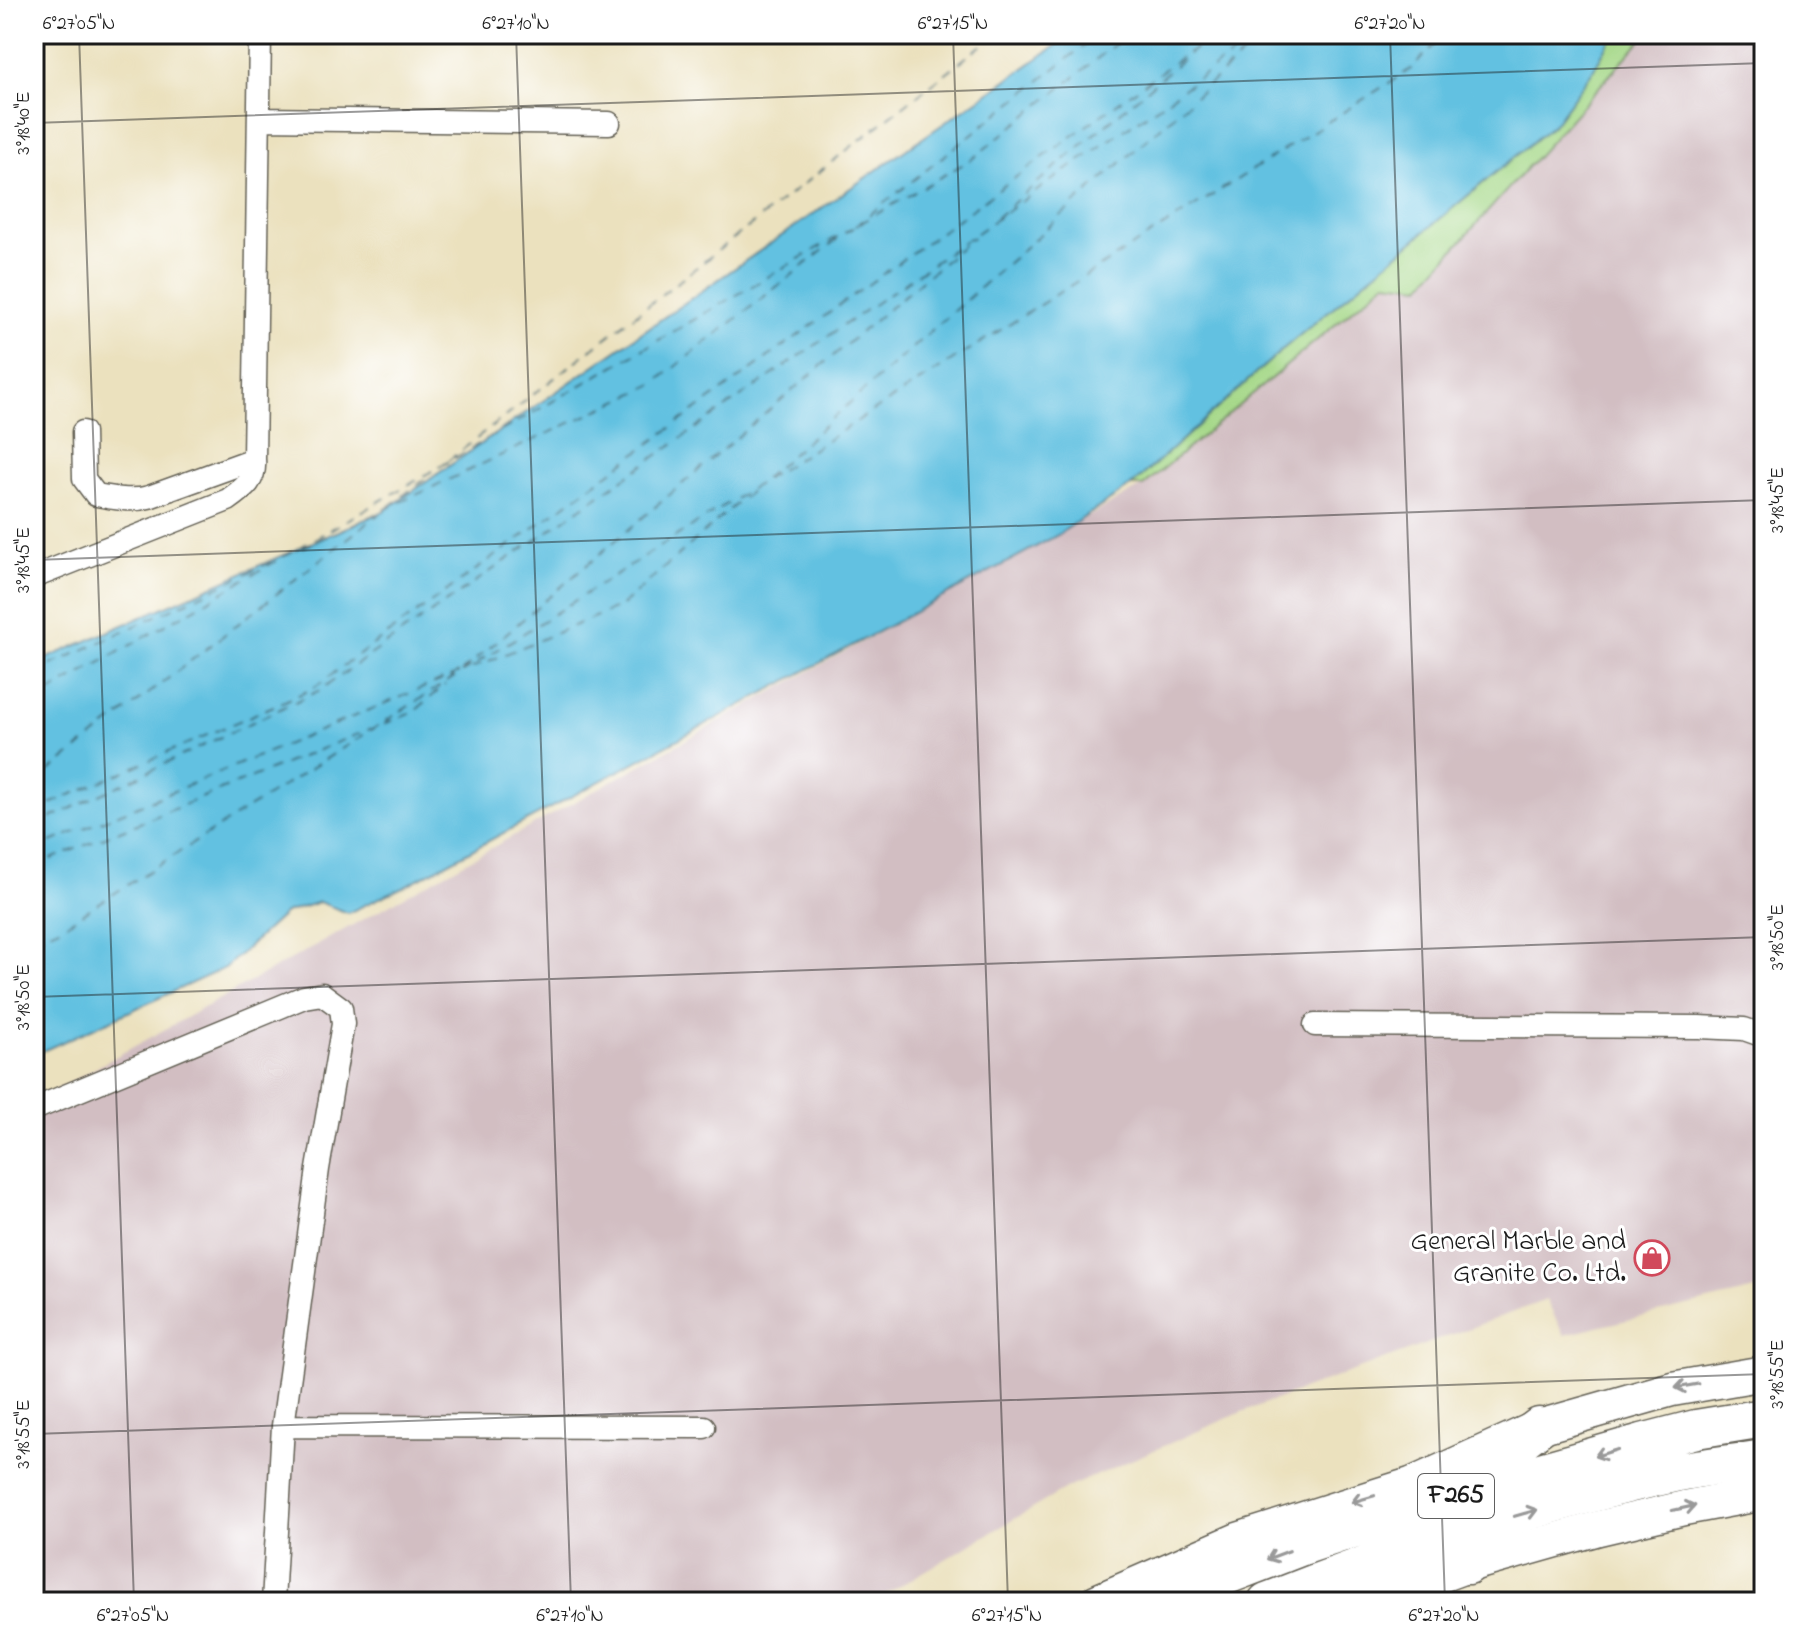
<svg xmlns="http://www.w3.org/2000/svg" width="1798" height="1636" font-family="'Indie Flower',sans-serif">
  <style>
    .industrial { fill: #d2bec2 }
    .green { fill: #a5d888; stroke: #607a52; stroke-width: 2 }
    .water { fill: #62c1e1; stroke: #3f6e7e; stroke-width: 2 }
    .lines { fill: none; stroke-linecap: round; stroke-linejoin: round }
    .ferry { stroke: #385e6b; stroke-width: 2; stroke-dasharray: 10 8; stroke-linecap: butt }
    .street-casing { stroke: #646155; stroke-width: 25 }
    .primary-casing { stroke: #646155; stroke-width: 37 }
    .highway-casing { stroke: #646155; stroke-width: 41 }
    .street { stroke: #fff; stroke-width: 22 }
    .primary { stroke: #fff; stroke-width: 34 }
    .highway { stroke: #fff; stroke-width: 38 }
    .oneway { stroke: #999 }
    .ticks { fill: none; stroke: #1c1c1c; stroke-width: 2; stroke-opacity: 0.45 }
    .labels { text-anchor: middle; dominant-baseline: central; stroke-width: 6; stroke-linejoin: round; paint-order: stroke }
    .shield { fill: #fff; stroke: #606060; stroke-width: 2 }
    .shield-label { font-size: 26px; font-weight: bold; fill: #1c1c1c }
    .poi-label { font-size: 28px; fill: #1c1c1c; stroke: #fff; text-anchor: end }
    .neatline { fill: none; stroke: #1c1c1c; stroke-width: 3 }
    .ticks-label { font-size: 20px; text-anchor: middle; fill: #1c1c1c }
  </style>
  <rect width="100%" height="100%" fill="#fff"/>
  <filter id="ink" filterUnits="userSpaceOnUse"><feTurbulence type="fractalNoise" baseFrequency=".0125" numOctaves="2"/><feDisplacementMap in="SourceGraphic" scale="16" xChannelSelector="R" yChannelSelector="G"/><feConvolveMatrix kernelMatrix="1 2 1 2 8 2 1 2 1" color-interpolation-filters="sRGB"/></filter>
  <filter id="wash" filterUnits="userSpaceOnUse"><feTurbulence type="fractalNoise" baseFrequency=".006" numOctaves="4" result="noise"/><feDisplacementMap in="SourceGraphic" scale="32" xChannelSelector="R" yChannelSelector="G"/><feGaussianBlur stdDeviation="1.8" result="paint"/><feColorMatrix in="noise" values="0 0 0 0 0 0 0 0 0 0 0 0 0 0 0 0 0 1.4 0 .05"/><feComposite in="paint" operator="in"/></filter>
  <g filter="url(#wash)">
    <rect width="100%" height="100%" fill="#ebe1be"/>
    <path class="industrial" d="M1646 34H1764V1256L1757 1258 1759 1289 1564 1335 1546 1300 1242 1412 1069 1487 872 1602H34V1102L1143 486 1386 282 1421 285Z"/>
    <path class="green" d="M1614 34H1643L1644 37 1421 286 1386 282 1143 486H1131L1283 349 1554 124 1592 72Z"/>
    <path class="water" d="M1073 34H1614L1592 72 1554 124 1283 349 1131 486 1056 536 405 886 348 913 319 902 285 913 225 968 34 1055V664L384 511Z"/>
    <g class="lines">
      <path class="ferry" d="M996 218 1212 34
        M855 226 1099 34
        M448 461 996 34
        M764 479 1266 34
        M388 507 430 475
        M302 548 652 385 840 237
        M472 668 621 606 753 489
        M462 671 973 237
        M34 673 274 561
        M34 701 972 159 1128 34
        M384 724 414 712 445 685
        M34 783 379 514
        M34 811 312 689 1188 52
        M34 826 320 690 1262 34
        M34 849 459 673
        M34 866 370 729
        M34 939 63 926 1411 69 1445 34"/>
    </g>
  </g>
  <g filter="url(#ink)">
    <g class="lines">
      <defs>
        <path id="street" d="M260 119 609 123
          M83 432 84 479 96 495C115 498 131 502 149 497L254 459 260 34
          M34 577 228 500C245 488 256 480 254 459
          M1315 1025 1699 1027 1744 1029 1764 1036
          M34 1109 304 997 322 994 341 1008 343 1024 318 1169 283 1426 273 1602
          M283 1426 704 1427"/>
        <path id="primary" d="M1096 1602 1238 1540 1411 1485 1539 1427 1672 1389 1764 1373
          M1368 1602 1468 1565 1599 1528 1684 1508 1764 1493"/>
        <path id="highway" d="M1460 1483 1491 1464 1539 1427
          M1401 1557 1409 1556 1468 1565
          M1157 1602 1302 1546 1421 1506 1642 1443 1696 1429 1764 1418
          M1267 1602C1399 1550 1535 1504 1674 1473 1703 1467 1734 1464 1764 1459
          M1363 1602 1412 1554"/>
      </defs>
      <use href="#street" class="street-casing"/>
      <use href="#primary" class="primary-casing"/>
      <use href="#highway" class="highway-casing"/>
      <use href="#street" class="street"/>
      <use href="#primary" class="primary"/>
      <use href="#highway" class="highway"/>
    </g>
    <defs><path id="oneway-shaft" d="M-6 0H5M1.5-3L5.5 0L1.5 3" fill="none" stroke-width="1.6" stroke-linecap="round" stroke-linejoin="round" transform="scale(2)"/></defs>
    <g class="oneway">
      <use href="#oneway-shaft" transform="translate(1687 1386) rotate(170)"/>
      <use href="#oneway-shaft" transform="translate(1606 1453) rotate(163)"/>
      <use href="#oneway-shaft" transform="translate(1363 1499) rotate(164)"/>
      <use href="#oneway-shaft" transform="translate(1684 1508) rotate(-12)"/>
      <use href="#oneway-shaft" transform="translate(1526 1513) rotate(-16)"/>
      <use href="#oneway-shaft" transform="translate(1278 1555) rotate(159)"/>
    </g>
  </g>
  <path class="ticks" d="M79 34 134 1602M516 34 571 1602M953 34 1008 1602M1390 34 1445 1602M34 123 1764 63M34 560 1764 500M34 997 1764 937M34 1434 1764 1374"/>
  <defs>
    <symbol id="shop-ring" viewBox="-11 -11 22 22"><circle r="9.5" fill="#fff" stroke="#d1495b" stroke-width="1.5"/><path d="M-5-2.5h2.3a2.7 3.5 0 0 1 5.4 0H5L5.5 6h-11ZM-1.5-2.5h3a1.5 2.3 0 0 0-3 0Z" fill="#d1495b"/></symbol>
  </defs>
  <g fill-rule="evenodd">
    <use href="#shop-ring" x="1632" y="1238" width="40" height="40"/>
  </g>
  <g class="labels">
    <rect class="shield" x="1418" y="1474" width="76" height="44" rx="6"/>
    <g class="shield-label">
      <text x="1456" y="1496">F265</text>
    </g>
    <g class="poi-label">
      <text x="1626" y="1242">General Marble and<tspan x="1626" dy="32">Granite Co. Ltd.</tspan></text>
    </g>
  </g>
  <rect width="1798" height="1636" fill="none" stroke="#fff" stroke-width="88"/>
  <rect x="44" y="44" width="1710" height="1548" class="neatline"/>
  <g class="ticks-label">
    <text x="79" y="29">6°27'05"N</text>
    <text x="516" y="29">6°27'10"N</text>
    <text x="953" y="29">6°27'15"N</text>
    <text x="1390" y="29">6°27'20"N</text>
    <text transform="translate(22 123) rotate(-90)" y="7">3°18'40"E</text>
    <text transform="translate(1776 500) rotate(-90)" y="7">3°18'45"E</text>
    <text transform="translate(22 560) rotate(-90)" y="7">3°18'45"E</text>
    <text transform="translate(1776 937) rotate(-90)" y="7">3°18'50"E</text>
    <text transform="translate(22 997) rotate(-90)" y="7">3°18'50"E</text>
    <text transform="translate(1776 1374) rotate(-90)" y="7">3°18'55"E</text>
    <text transform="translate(22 1434) rotate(-90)" y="7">3°18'55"E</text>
    <text x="133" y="1621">6°27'05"N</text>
    <text x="570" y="1621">6°27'10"N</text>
    <text x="1007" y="1621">6°27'15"N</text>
    <text x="1444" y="1621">6°27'20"N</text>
  </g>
</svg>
